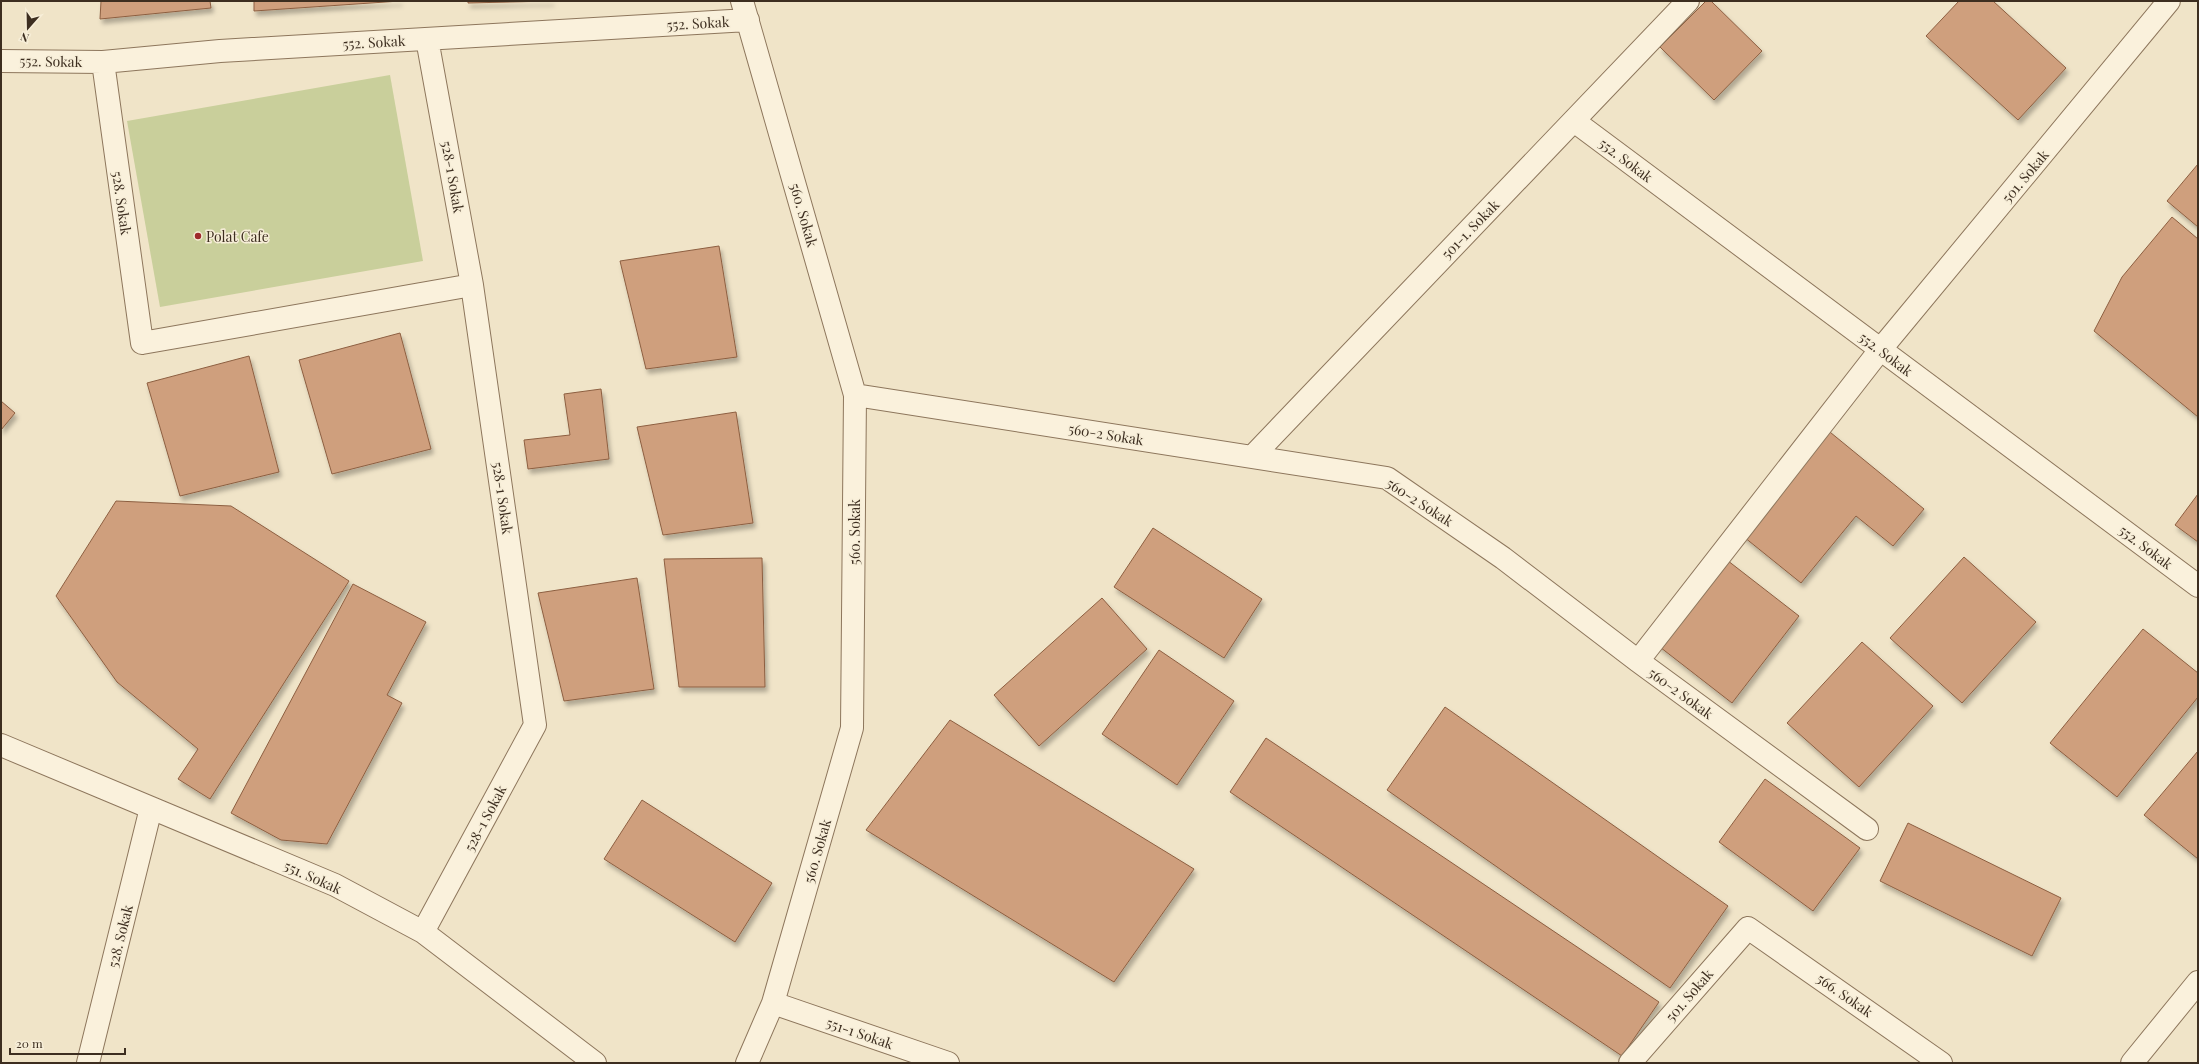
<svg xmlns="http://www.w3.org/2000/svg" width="2199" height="1064" font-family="'Playfair Display',serif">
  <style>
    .green { fill: #c9cf9b }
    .building { fill: #cf9f7d; stroke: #8d5f41; filter: url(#shadow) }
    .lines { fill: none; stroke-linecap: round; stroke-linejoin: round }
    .minor-casing { stroke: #8d765c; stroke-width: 24 }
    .minor { stroke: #faf1dc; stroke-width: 22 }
    .poi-dot { fill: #9e2a2b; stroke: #f7eed8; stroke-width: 1.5 }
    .labels { text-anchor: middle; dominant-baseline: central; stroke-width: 3; stroke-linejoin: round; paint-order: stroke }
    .street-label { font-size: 14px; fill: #3d2e20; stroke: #f7eed8 }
    .poi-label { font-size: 14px; fill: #3d2e20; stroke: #f7eed8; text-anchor: start }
  </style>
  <defs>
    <filter id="shadow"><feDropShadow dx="2.5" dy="4.5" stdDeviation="2" flood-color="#0004"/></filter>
  </defs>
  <rect width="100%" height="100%" fill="#f0e4c8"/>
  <path class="green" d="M390 75 423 261 160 307 127 121Z"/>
  <path class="building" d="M101 1H210L211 8 100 19Z
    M254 1H400L254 11Z
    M468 1H552L468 3Z
    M1706 1H1711L1762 51 1714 100 1660 47Z
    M1959 1H1993L2066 68 2018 120 1926 36Z
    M2198 164V227L2167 201Z
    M2172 217 2198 239V417L2094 331 2122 277Z
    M719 246 737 357 646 369 620 261Z
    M400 333 431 449 332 474 299 360Z
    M249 356 279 472 180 496 147 383Z
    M601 389 609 459 528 469 524 440 570 435 564 394Z
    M1 401 15 413 1 430Z
    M736 412 753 523 663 535 637 427Z
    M1825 428 1924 509 1893 546 1856 516 1801 583 1739 533Z
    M2198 494V542L2175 525Z
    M116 501 231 506 349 581 210 799 178 779 198 749 117 682 56 596Z
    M1153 528 1262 599 1224 658 1114 587Z
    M1723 557 1799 616 1732 703 1656 644Z
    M1964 557 2036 622 1962 703 1890 638Z
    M762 558 765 687H679L664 559Z
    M637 578 654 689 564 701 538 593Z
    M353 584 426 622 387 695 402 703 327 844 281 840 231 813Z
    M1102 598 1147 649 1039 746 994 695Z
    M2143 629 2198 673V697L2117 797 2050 743Z
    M1862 642 1933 706 1859 787 1787 723Z
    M1159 650 1234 701 1177 785 1102 734Z
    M1445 707 1728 906 1670 988 1387 790Z
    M950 720 1194 869 1114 982 866 830Z
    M1266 738 1659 1002 1622 1056 1230 792Z
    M2198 751V859L2144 815Z
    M1765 779 1860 848 1813 911 1719 842Z
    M642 800 772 883 735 942 604 859Z
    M1908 823 2061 898 2032 956 1880 881Z"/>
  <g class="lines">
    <defs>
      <path id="minor" d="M742 1 855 395 852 728 773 1003 747 1063
        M1 61 103 62 220 51 748 20
        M103 62 142 343 472 285
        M1574 121 2198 586
        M855 395 1387 478 1503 558 1638 661 1867 829
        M1252 457 1688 1
        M1638 661 1880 350 2169 1
        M1 745 335 885 423 932 595 1063
        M423 932 535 725 472 285 427 39
        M773 1003 948 1063
        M88 1063 151 808
        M1630 1063 1748 928 1941 1063
        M2132 1063 2198 982"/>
    </defs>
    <use href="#minor" class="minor-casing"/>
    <use href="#minor" class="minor"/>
  </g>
  <circle class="poi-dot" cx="198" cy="236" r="4"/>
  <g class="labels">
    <g class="street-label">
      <text transform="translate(698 23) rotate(-3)">552. Sokak</text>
      <text transform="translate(374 42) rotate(-3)">552. Sokak</text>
      <text transform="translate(51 61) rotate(1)">552. Sokak</text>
      <text transform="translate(1626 160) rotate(37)">552. Sokak</text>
      <text transform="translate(2025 176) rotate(-50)">501. Sokak</text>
      <text transform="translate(453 177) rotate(80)">528-1 Sokak</text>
      <text transform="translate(122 203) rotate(82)">528. Sokak</text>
      <text transform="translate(804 215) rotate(74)">560. Sokak</text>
      <text transform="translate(1470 229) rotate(-46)">501-1. Sokak</text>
      <text transform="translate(1886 354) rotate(37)">552. Sokak</text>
      <text transform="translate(1106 434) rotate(9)">560-2 Sokak</text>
      <text transform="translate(503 498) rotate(82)">528-1 Sokak</text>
      <text transform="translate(1420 502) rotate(33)">560-2 Sokak</text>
      <text transform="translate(854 532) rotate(-90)">560. Sokak</text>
      <text transform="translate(2146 547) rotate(37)">552. Sokak</text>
      <text transform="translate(1681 693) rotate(36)">560-2 Sokak</text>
      <text transform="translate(485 818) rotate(-62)">528-1 Sokak</text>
      <text transform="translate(817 851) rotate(-74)">560. Sokak</text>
      <text transform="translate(313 877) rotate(24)">551. Sokak</text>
      <text transform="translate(120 936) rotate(-76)">528. Sokak</text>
      <text transform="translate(1689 995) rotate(-49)">501. Sokak</text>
      <text transform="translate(1845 995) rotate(35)">566. Sokak</text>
      <text transform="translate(860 1033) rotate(19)">551-1 Sokak</text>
    </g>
    <g class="poi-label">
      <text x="206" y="236">Polat Cafe</text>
    </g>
  </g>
  <rect width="2199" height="1064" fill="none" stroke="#3d2e20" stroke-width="4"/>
  <g transform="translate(28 28) rotate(200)" stroke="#f7eed8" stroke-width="3" paint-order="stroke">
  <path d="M0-3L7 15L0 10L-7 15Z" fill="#3d2e20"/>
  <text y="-6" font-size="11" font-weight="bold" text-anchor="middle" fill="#3d2e20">N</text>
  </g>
  <path d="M10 1048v6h115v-6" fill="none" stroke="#3d2e20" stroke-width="2"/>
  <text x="16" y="1048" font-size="12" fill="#3d2e20" stroke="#f7eed8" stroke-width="3" paint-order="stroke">20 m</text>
</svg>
